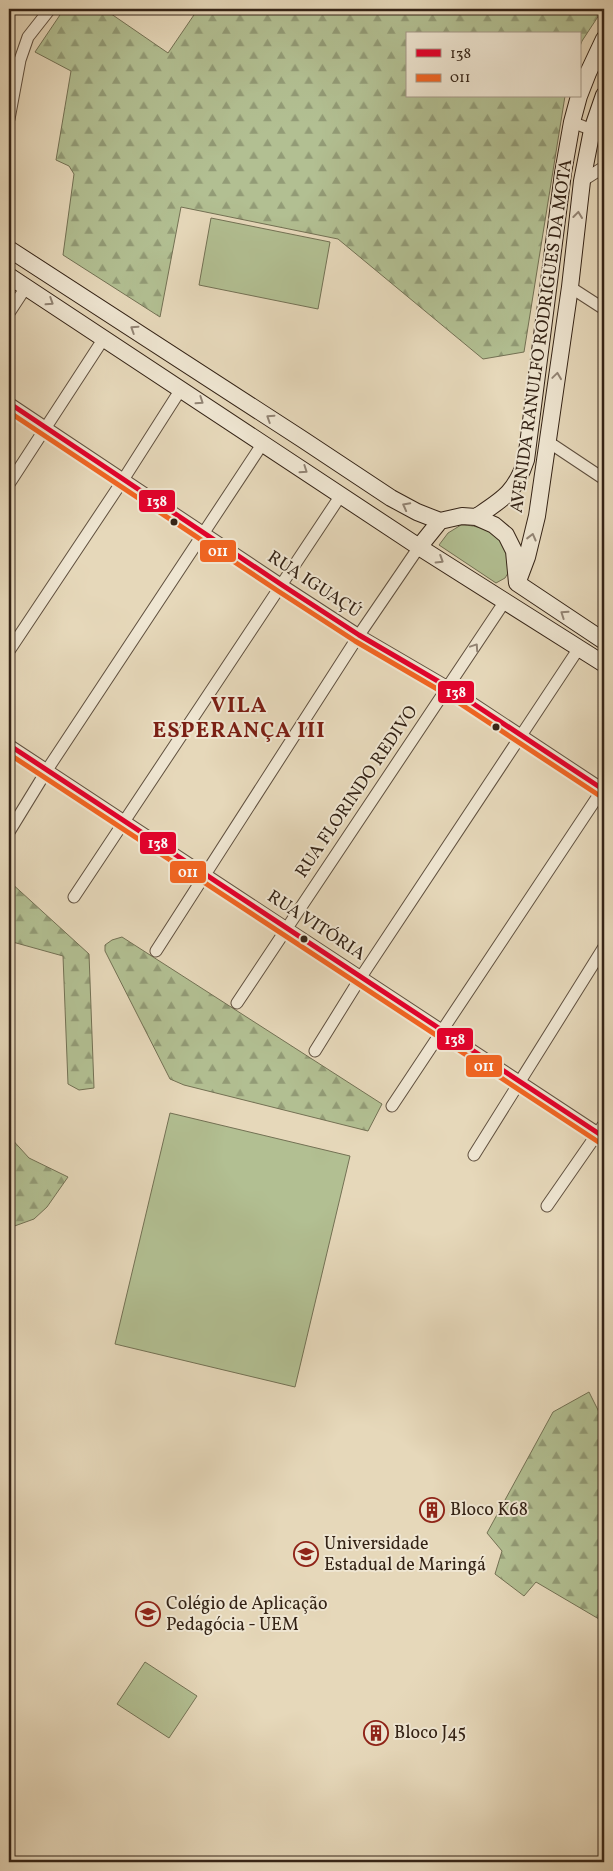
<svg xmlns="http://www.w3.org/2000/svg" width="613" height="1871" font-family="Vollkorn,serif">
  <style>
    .grass { fill: #b2bf92; stroke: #737154 }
    .forest { fill: url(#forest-firs); stroke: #737154 }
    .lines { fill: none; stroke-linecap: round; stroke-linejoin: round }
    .minor-casing { stroke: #60503f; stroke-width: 13 }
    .secondary-casing { stroke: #342316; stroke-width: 18 }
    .minor { stroke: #efe6d2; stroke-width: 11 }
    .secondary { stroke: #efe6d2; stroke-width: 16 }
    .bus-1-casing { stroke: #efe6d2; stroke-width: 9 }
    .bus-2-casing { stroke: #efe6d2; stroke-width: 9 }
    .bus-1 { stroke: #e4002b; stroke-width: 5 }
    .bus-2 { stroke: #f26522; stroke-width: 5 }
    .oneway { stroke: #928474 }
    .bus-dot { fill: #342316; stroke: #efe6d2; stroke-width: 2 }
    .labels { text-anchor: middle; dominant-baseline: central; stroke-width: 4; stroke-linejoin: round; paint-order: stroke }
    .street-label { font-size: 18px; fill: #342316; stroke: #efe6d2 }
    .poi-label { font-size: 18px; fill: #342316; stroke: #efe6d2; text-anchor: start }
    .district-label { font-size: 22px; font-weight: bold; letter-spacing: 1px; fill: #7a1f14; stroke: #efe6d2 }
    .line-badge { stroke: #efe6d2; stroke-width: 2 }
    .badge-label { font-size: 14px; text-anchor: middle; font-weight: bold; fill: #fff }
  </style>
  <defs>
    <pattern id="forest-firs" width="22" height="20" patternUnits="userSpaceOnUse" patternTransform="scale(1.25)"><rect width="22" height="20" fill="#b2bf92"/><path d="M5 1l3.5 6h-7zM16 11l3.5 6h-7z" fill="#929b76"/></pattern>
  </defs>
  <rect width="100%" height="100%" fill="#e6d8ba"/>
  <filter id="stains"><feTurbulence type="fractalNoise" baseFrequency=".004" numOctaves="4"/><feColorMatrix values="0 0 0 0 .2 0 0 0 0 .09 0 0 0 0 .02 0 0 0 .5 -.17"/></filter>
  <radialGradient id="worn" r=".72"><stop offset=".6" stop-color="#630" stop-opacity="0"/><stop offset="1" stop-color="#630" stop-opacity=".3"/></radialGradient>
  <path class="grass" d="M211 218 330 242 318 309 199 285Z
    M461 525C477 525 498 531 506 547 509 553 509 563 510 570L505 578 496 583 439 545 448 533Z
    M170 1113 350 1156 295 1387 115 1344Z
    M145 1662 197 1696 169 1738 117 1704Z"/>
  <path class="forest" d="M64 9H104L168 53 198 9H603L582 41 579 49V34H407V96H565L524 352 483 359 338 239 181 207 160 317 63 255 74 174 69 166 56 160 71 71 35 52Z
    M9 881 89 954 94 1088 79 1090 68 1084 63 956 9 941Z
    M122 937 382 1104 368 1131 184 1085 170 1079 105 951V945L112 940Z
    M9 1136 29 1158 68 1177 47 1207 34 1219 9 1228Z
    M589 1392 604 1422V1622L536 1582 524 1596 495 1574 502 1551 487 1533 553 1412Z"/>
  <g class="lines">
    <defs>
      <path id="minor" d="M9 119 20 60 28 37 50 9
        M572 122 592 130 604 138
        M582 181 604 167
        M570 287 604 309
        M9 313 26 287
        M9 403 282 585 359 635 448 687 604 790
        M547 441 604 479
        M9 484 104 338
        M9 651 123 480 181 389
        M9 745 604 1137
        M9 832 47 770 263 443
        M74 897 341 495
        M156 951 359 635 419 547
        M237 1003 505 601
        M315 1051 361 977 579 648
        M392 1106 604 787
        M474 1155 604 947
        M547 1206 604 1124"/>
      <path id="secondary" d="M579 96 588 73 604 39
        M9 249 302 439 391 498 417 512 440 521 462 516 476 517 494 525 506 535 514 551 517 583 604 641
        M9 276 419 547 604 664
        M476 517C503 499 515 493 526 460L563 173 572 122 579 96
        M419 547 440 521
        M518 581 527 557 537 516 570 287 582 181 592 130 604 95"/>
    </defs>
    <use href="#minor" class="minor-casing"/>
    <use href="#secondary" class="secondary-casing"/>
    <use href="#minor" class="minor"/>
    <use href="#secondary" class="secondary"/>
    <defs>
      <path id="bus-1" d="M9 403 282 585 359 635 448 687 604 790
        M9 745 604 1137"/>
      <path id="bus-2" d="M9 412 278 591 355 641 444 693 600 796
        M9 754 600 1143"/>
    </defs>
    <use href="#bus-1" class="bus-1-casing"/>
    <use href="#bus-2" class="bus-2-casing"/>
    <use href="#bus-1" class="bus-1"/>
    <use href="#bus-2" class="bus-2"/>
  </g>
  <defs><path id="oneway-chevron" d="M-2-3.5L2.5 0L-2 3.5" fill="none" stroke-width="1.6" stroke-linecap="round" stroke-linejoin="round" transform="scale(1.25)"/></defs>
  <g class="oneway">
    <use href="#oneway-chevron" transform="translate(578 215) rotate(-83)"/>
    <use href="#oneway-chevron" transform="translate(50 302) rotate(33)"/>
    <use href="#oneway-chevron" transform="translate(134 329) rotate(-147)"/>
    <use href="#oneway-chevron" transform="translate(557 376) rotate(-82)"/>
    <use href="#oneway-chevron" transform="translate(200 401) rotate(34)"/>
    <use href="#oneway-chevron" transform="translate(270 418) rotate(-147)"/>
    <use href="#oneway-chevron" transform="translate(304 470) rotate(34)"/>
    <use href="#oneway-chevron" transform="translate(406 506) rotate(-152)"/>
    <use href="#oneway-chevron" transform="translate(532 537) rotate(-76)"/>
    <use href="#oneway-chevron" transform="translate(440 560) rotate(32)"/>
    <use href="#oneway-chevron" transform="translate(564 614) rotate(-146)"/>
    <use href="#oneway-chevron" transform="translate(475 647) rotate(-56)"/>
  </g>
  <defs>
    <symbol id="building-ring" viewBox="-11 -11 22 22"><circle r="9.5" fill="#efe6d2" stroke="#8f2418" stroke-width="1.5"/><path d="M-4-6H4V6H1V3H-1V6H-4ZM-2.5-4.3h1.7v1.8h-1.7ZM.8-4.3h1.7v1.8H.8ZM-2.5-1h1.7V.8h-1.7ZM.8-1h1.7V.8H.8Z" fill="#8f2418"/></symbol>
    <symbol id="university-ring" viewBox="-11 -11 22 22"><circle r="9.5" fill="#efe6d2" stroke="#8f2418" stroke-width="1.5"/><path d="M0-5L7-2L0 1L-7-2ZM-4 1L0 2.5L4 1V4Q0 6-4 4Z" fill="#8f2418"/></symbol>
    <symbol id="school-ring" viewBox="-11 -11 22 22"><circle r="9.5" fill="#efe6d2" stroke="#8f2418" stroke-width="1.5"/><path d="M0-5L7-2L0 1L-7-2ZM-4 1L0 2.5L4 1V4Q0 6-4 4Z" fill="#8f2418"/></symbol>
  </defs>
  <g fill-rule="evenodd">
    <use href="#building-ring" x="418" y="1496" width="28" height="28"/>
    <use href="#university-ring" x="292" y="1540" width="28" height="28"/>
    <use href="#school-ring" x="134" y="1600" width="28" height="28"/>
    <use href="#building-ring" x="362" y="1719" width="28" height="28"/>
  </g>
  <g class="bus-dot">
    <circle cx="174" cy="522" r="4.5"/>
    <circle cx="496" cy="727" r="4.5"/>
    <circle cx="304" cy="939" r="4.5"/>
  </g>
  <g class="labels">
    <g class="street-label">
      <text transform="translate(542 336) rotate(-82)">AVENIDA RANULFO RODRIGUES DA MOTA</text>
      <text transform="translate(314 585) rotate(33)">RUA IGUAÇÚ</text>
      <text transform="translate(357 792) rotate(-56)">RUA FLORINDO REDIVO</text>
      <text transform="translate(316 926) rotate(33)">RUA VITÓRIA</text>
    </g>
    <g class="poi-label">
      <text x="450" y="1510">Bloco K68</text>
      <text x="324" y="1544">Universidade<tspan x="324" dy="21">Estadual de Maringá</tspan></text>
      <text x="166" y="1604">Colégio de Aplicação<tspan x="166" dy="21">Pedagócia - UEM</tspan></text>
      <text x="394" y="1733">Bloco J45</text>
    </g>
    <g class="district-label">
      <text x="239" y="706">VILA<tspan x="239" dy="25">ESPERANÇA III</tspan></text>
    </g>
  </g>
  <g class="line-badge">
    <rect x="138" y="489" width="38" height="24" rx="5" fill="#e4002b"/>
    <rect x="199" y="539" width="38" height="24" rx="5" fill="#f26522"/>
    <rect x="437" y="680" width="38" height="24" rx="5" fill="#e4002b"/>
    <rect x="139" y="831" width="38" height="24" rx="5" fill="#e4002b"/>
    <rect x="169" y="860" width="38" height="24" rx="5" fill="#f26522"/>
    <rect x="436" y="1027" width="38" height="24" rx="5" fill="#e4002b"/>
    <rect x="465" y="1054" width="38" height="24" rx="5" fill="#f26522"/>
  </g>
  <g class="badge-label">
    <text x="157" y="506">138</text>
    <text x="218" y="556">011</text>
    <text x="456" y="697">138</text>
    <text x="158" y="848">138</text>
    <text x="188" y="877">011</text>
    <text x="455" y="1044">138</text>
    <text x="484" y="1071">011</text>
  </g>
  <rect width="613" height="1871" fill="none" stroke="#e6d8ba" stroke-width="30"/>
  <rect x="10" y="10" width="593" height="1851" fill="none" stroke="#342316" stroke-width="2.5"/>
  <rect x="15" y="15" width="583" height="1841" fill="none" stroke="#342316"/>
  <rect x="406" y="32" width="175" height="65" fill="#efe6d2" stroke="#a49887"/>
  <rect x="416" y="49" width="25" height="8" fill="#e4002b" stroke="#a49887"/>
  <text x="450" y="58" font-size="15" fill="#342316">138</text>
  <rect x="416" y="74" width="25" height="8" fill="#f26522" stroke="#a49887"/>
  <text x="450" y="82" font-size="15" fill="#342316">011</text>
  <rect width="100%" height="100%" filter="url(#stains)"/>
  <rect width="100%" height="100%" fill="url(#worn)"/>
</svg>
